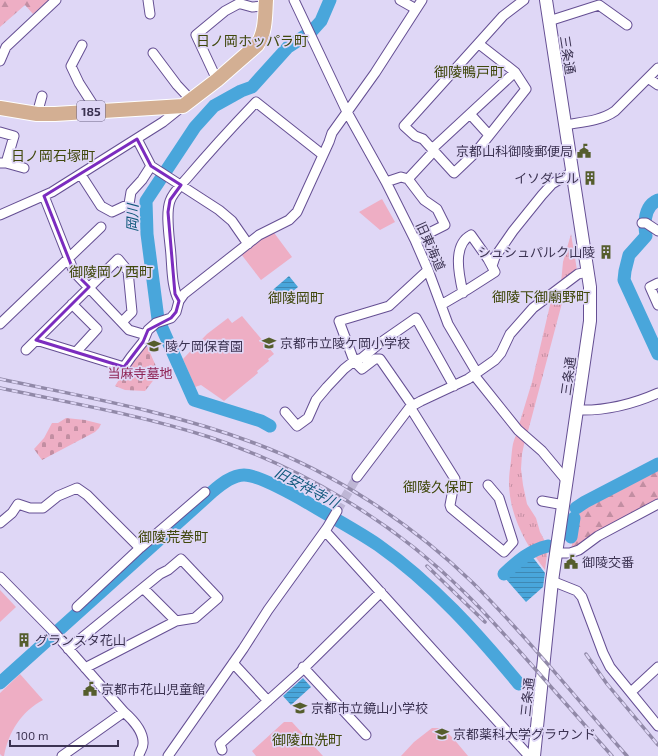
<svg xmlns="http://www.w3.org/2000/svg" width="658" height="756" font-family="'Exo 2','Noto Sans JP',sans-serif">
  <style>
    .grass { fill: #eeaec4 }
    .forest { fill: url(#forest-firs) }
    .cemetery { fill: url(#cemetery-stones) }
    .park { fill: url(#park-tufts) }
    .water { fill: url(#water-rules) }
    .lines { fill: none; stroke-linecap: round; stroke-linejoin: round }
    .river { stroke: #49a6db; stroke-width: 13 }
    .minor-tunnel { stroke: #beb6d5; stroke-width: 9; stroke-dasharray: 9 4.5; stroke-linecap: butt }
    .minor-casing { stroke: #654f93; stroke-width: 11 }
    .secondary-casing { stroke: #654f93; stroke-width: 14 }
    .primary-casing { stroke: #fff; stroke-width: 16 }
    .minor { stroke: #fff; stroke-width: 9 }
    .secondary { stroke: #fff; stroke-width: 12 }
    .primary { stroke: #d3af93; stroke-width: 14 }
    .rail-casing { stroke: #9189a8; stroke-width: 3.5 }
    .rail { stroke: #dfd7f6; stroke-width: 2; stroke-dasharray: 6; stroke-linecap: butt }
    .marked { fill: none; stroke: #7b2cbf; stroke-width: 3; stroke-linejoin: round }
    .labels { text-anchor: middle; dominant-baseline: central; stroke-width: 3.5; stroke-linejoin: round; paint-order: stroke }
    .shield { fill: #dfd7f6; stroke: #6d6483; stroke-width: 1 }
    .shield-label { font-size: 12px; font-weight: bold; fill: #3c3352 }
    .street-label { font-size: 13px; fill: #3c3352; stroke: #dfd7f6 }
    .poi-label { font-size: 13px; fill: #3c3352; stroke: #dfd7f6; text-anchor: start }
    .park-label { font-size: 13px; fill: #8f2556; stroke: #dfd7f6 }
    .neighbourhood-label { font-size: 14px; fill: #40480c; stroke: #dfd7f6 }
    .water-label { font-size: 14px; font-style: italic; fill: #10587c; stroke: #dfd7f6 }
  </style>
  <defs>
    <pattern id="forest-firs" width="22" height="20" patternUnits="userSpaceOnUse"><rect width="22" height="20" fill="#eeaec4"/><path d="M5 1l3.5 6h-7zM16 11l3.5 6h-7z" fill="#c28ea2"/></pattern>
    <pattern id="cemetery-stones" width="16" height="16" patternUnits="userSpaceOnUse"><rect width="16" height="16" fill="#eeaec4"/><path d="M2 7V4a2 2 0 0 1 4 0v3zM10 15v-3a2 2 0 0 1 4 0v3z" fill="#c28ea2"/></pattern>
    <pattern id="park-tufts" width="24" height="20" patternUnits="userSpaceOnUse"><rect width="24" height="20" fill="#eeaec4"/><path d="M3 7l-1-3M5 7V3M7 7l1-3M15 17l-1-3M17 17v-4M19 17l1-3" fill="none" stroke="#c28ea2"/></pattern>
    <pattern id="water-rules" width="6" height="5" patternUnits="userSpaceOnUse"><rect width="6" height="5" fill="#49a6db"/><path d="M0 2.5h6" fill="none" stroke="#3e88b4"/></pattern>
  </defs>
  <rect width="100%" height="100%" fill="#dfd7f6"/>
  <path class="grass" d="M382 199 395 222 380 230 359 212Z
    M272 230 292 257 261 280 241 254Z
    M242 316 274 354 268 359 269 361 257 371 258 373 224 401 201 385 195 387 183 359 207 334 228 318 232 323Z
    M0 590 16 607 0 622Z
    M20 674 43 700C21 712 9 731 4 756H2L0 754V693Z
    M284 722H292L323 756H256L252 751Z
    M432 728H442L453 738 468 756H401L414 742Z"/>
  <path class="forest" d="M0 0H49L33 14 25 5 0 27Z
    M658 464V500L583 545 571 550 578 509Z"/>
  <path class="cemetery" d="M145 345 147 346 159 373 145 391 125 390 115 386 133 357Z
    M66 418 85 420 101 424 99 428 95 432 42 460 34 449 44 438 52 423H58Z"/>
  <path class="park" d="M571 234 577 270 561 283 563 262Z
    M570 281 562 303 527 435 518 428 532 382 550 305 554 293Z
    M517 434 525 440 522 454 521 469 523 485 527 504 536 518 540 532 548 547 545 570C526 545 509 515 509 482 509 475 510 468 511 461 512 452 512 441 517 434Z"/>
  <path class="water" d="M289 276 298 287 277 304 268 294Z
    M531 555 545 573 543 587 526 602 505 578Z
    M303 678 311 687 291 705 283 696Z"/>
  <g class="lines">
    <path class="river" d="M658 200C644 206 644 223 646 236L629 255 625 271 624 280 658 354
      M270 426 261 421 194 400 158 319 147 234 146 201 195 127 214 106 241 91 252 87 288 47 311 32 321 21 330 0
      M576 508 585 502 658 464
      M571 537 574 518
      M504 574C518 561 530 550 548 546
      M0 683 212 492C220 485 232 475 244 475 259 475 294 495 308 503 331 517 356 530 378 545 432 583 477 633 519 684"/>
    <path class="minor-tunnel" d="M337 511 357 477"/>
    <defs>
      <path id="minor" d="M148 0 150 14
        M294 0 347 112 386 182 415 240 428 270 448 324 477 373
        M400 0 416 9
        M549 21 599 5 627 25
        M479 44 515 72 526 89 476 152 454 173 423 139 415 136 404 126 503 16 524 0
        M82 45 71 66 79 83 97 111
        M153 53 177 85 192 101
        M0 61 6 47 56 0
        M648 78 658 85
        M217 80 196 35 225 11 238 4H241L252 7 266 6
        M37 114 42 96
        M470 114 489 135
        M565 125C582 122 601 121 615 111L658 68
        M0 132 14 136 6 163H0
        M137 139 151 166 219 210 232 221 248 244
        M432 149 515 72
        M6 163 24 168
        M81 175 101 206 112 212 129 204 131 192 142 180 151 166
        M408 179 424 200 437 209 445 225 415 240
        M386 182 401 177 408 179 434 151
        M44 196 74 272 129 330 146 335
        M0 215 52 192 163 122 183 106
        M642 223H646L658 231
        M492 266 495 257 513 231 542 195 552 184 572 172
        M658 283 650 287 658 305
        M179 301C172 288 172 270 171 256 170 240 165 215 170 201 173 192 182 184 188 177 210 151 233 126 256 102L323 155
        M72 304 97 329 76 352
        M441 305C459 295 477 284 495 272L488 259 471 235C452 245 459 275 463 293
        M0 324 101 227
        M36 340 124 367 131 357 143 342 148 330 156 323 171 318 176 312 179 301 184 294 259 235 289 220 297 212 329 142 332 133 375 73 422 0
        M26 350 118 259 128 271 132 312 122 322
        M474 375 518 430 542 451 567 481
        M412 405 380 359H375L362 369 354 361 339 321 389 306 428 270
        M410 407 455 479 450 505 451 508 504 552 513 542 499 498 488 485
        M577 410C604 411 633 404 658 393
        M285 412 297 426 308 418 316 400 327 387 344 369 354 361 362 358 380 343 416 318 454 386
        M357 477 410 407 421 401 468 379 495 360 501 353 510 334 533 308 578 274 587 272
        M542 501 564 505
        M0 523 12 513 18 504 30 508H43L58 496 77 488 87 495 140 548
        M325 531 529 756
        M556 553H570L579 550 598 536 658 504
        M0 577 52 630 124 712C132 719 144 732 143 744 143 749 139 752 139 756
        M552 581 577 591 582 597 603 653 610 667 658 726
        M143 588 176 621
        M77 607 140 548 205 492
        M68 649 160 574 168 570 181 559 218 598 195 618 176 621 85 668
        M233 663 268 701
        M303 667 366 735
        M631 692 658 667
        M222 750 220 744 301 671 381 592
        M62 756 124 712
        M168 756 243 649 268 610 327 528 337 511"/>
      <path id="secondary" d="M534 756 552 581 590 321V287L546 0"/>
      <path id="primary" d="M0 108 37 114H55L183 106 217 80 257 45C266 32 265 15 266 0"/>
    </defs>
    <use href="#minor" class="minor-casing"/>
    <use href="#secondary" class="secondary-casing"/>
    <use href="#primary" class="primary-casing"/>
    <use href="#minor" class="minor"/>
    <use href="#secondary" class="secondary"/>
    <use href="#primary" class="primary"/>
    <defs>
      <path id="rail" d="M0 379C85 397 172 412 254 443 335 473 411 523 473 583 527 637 576 698 627 756
        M0 388C70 403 141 415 209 437 303 468 393 522 463 591 481 608 497 627 514 645 547 682 579 719 612 756
        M427 566 485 622
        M586 654 607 684 658 745"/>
    </defs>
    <use href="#rail" class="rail-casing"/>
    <use href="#rail" class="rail"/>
  </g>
  <path class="marked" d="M137 139 151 166 181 185 170 200 168 212 175 294 179 301 176 312 171 318 148 330 143 342 124 367 36 340 89 287 74 272 44 196Z"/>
  <defs>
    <symbol id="civic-bare" viewBox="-9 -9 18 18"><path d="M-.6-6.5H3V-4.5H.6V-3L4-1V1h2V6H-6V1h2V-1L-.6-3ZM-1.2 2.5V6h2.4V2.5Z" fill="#555d2c" stroke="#dfd7f6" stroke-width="2.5" paint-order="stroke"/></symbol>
    <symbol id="building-bare" viewBox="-9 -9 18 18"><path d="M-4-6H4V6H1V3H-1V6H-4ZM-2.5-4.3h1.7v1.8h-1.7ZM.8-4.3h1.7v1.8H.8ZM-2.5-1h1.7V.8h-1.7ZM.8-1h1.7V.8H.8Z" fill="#555d2c" stroke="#dfd7f6" stroke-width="2.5" paint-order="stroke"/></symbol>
    <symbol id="school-bare" viewBox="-9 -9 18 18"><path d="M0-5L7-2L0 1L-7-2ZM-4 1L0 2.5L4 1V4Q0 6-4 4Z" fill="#555d2c" stroke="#dfd7f6" stroke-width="2.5" paint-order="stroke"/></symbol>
    <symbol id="university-bare" viewBox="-9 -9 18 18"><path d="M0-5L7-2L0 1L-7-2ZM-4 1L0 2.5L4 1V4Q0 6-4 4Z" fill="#555d2c" stroke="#dfd7f6" stroke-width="2.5" paint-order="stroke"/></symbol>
  </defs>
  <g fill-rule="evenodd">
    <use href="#civic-bare" x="574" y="141" width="20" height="20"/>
    <use href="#building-bare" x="580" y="168" width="20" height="20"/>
    <use href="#building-bare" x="596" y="242" width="20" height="20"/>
    <use href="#school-bare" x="259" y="333" width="20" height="20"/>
    <use href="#school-bare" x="144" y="336" width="20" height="20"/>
    <use href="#civic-bare" x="561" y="552" width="20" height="20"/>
    <use href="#building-bare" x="14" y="630" width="20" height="20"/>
    <use href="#civic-bare" x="80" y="679" width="20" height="20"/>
    <use href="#school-bare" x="290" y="698" width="20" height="20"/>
    <use href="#university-bare" x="432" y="724" width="20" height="20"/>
  </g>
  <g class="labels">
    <rect class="shield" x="77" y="101" width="28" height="20" rx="3"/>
    <g class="shield-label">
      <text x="91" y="111">185</text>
    </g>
    <g class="street-label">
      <text transform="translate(568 55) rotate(81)">三条通</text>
      <text transform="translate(431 246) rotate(66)">旧東海道</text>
      <text transform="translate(568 376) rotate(-82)">三条通</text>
      <text transform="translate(527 697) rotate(-84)">三条通</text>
    </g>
    <g class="poi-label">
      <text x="573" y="151" text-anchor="end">京都山科御陵郵便局</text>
      <text x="579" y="178" text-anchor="end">イソダビル</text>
      <text x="595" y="252" text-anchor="end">シュシュパルク山陵</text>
      <text x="280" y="343">京都市立陵ケ岡小学校</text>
      <text x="165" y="346">陵ケ岡保育園</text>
      <text x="582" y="562">御陵交番</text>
      <text x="35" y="640">グランスタ花山</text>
      <text x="101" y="689">京都市花山児童館</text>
      <text x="311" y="708">京都市立鏡山小学校</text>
      <text x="453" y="734">京都薬科大学グラウンド</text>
    </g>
    <g class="park-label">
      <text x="140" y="373">当麻寺墓地</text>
    </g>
    <g class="neighbourhood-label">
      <text x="252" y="40">日ノ岡ホッパラ町</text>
      <text x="469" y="71">御陵鴨戸町</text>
      <text x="53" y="155">日ノ岡石塚町</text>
      <text x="111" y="271">御陵岡ノ西町</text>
      <text x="541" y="296">御陵下御廟野町</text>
      <text x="296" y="297">御陵岡町</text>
      <text x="438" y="486">御陵久保町</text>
      <text x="173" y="536">御陵荒巻町</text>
      <text x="307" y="739">御陵血洗町</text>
    </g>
    <g class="water-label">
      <text transform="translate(132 218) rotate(-89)">岡川</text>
      <text transform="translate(307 487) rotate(28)">旧安祥寺川</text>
    </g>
  </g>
  <path d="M10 740v6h108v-6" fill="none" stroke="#3c3352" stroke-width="2"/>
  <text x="16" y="740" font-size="12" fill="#3c3352" stroke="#dfd7f6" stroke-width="3" paint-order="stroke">100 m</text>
</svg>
